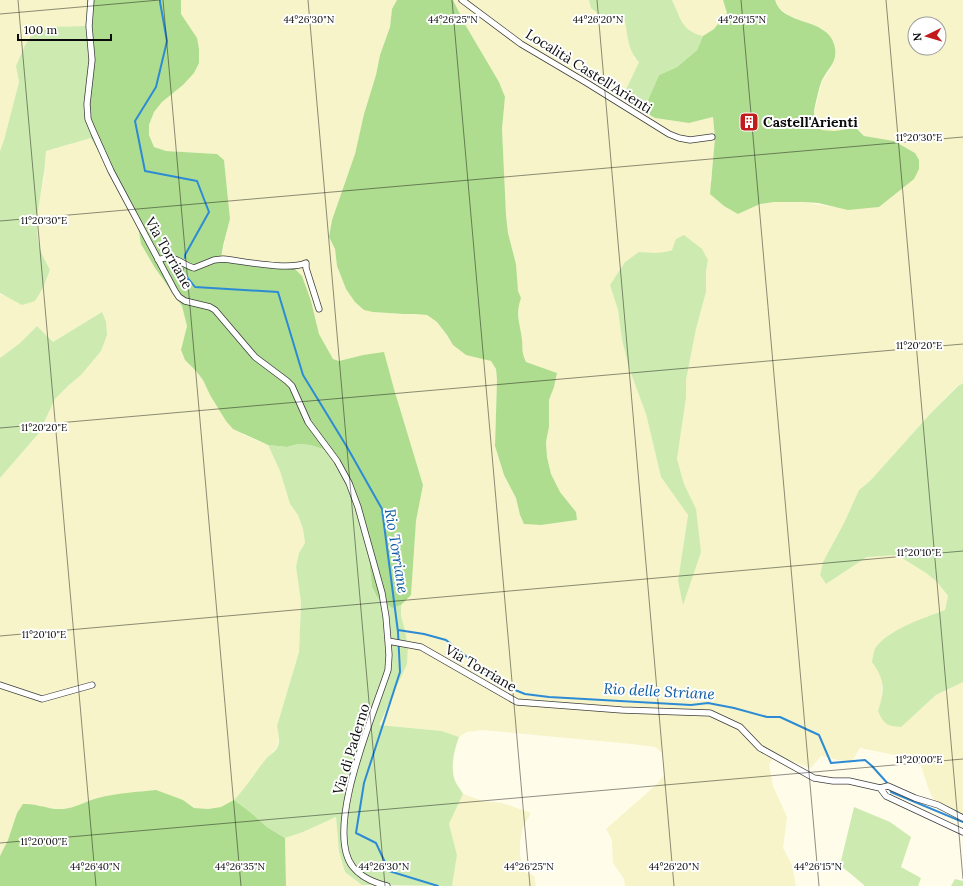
<svg xmlns="http://www.w3.org/2000/svg" width="963" height="886" font-family="Lora,serif">
  <style>
    .farmland { fill: #f6f4c8; fill-rule: evenodd }
    .green { fill: #cdebb1 }
    .forest { fill: #afdd8f }
    .lines { fill: none; stroke-linecap: round; stroke-linejoin: round }
    .stream { stroke: #2d8bd5; stroke-width: 2 }
    .minor-casing { stroke: #3e3e3e; stroke-width: 7 }
    .minor { stroke: #fff; stroke-width: 5.5 }
    .ticks { fill: none; stroke: #0b0b0b; stroke-width: 1; stroke-opacity: 0.45 }
    .labels { text-anchor: middle; dominant-baseline: central; stroke-width: 4; stroke-linejoin: round; paint-order: stroke }
    .street-label { font-size: 14px; fill: #0b0b0b; stroke: #fff }
    .poi-label { font-size: 14px; font-weight: bold; fill: #0b0b0b; stroke: #fff; text-anchor: start }
    .water-label { font-size: 15px; font-style: italic; fill: #0e5ca3; stroke: #fff }
    .ticks-label { font-size: 10px; text-anchor: middle; fill: #0b0b0b; stroke: #fff; stroke-width: 4; stroke-linejoin: round; paint-order: stroke }
  </style>
  <rect width="100%" height="100%" fill="#fffce9"/>
  <path class="farmland" d="M0 0H87V26L48 27 25 45 16 66 19 82 4 140 0 151Z
    M181 0H397L392 9 390 27 380 55 376 75 364 114 355 154 332 220 329 237 335 249 337 266 346 289 373 312 403 314H415L427 315 437 322 447 335 453 345 491 361 496 369 497 381 495 446 504 475 516 498 520 515 524 524 541 525 577 520 576 512 560 492 551 474 547 457 546 442 549 427V400L554 387 557 373 526 362 521 352 522 341 519 325 516 264 508 233 506 215 502 129 505 97 499 82 466 26 453 0H589L591 8 624 17 634 57 639 62 622 98 655 118 689 123 713 117 715 138 713 167 710 181 738 214 760 204 774 202H803L834 207 915 153 894 141 864 136 856 128 834 131 821 130 814 113 822 81 831 68 835 54 834 43 823 29 790 16 777 7 775 0H963V383L957 386 930 414 870 481 859 490 844 523 823 562 820 575 826 584 867 557 897 555 926 573 936 581 948 597 945 610 919 620 886 637 872 661 880 673 882 683V698L878 711 921 709 936 695 963 682V815L936 804 929 790 919 760 860 748 851 763 821 756 811 768 775 755 769 764 773 786 787 817 783 848 792 865 796 886H625L624 879 613 863 612 840 606 829 657 784 664 775 662 753 655 747 632 744 482 730 467 732 459 737 442 731 379 725 407 664 408 648 405 630 401 616V605L411 595 416 521 423 485 394 389 384 353 363 355 339 361 333 359 319 334 311 301 221 258 230 219 224 160 217 154 166 151 154 147 149 135V125L154 112 162 102 183 85 194 73 181 14ZM915 24H939V48H915ZM672 250 708 261 706 272V292L696 329 686 380V398L677 459 684 484 696 510 678 581 688 515 661 477 646 414 629 368 622 340 618 310 610 285 639 252 654 254 663 253Z
    M672 0H723L727 13 714 29 703 36 693 34 684 27Z
    M91 138 107 166 138 226 141 244 155 268 182 306 187 326 181 350 185 360 196 371 203 380 210 395 218 407 244 435 268 445 280 471 290 504 298 515 303 529 305 543 299 553 296 567 301 602 299 652 277 726 279 737 277 747 267 758 251 778 243 791 234 800 222 807 208 809 194 808 183 800 96 799 79 806 62 809 46 808 32 804 17 813 8 840 0 856V478L39 433 55 399 69 385 81 375 102 312 53 342 37 326 20 343 0 358V293L1 295 35 301 43 288 50 270 42 254 39 244 37 228 38 206 44 178 46 151Z
    M463 794 483 801 502 803 531 813 523 827 520 841V855L523 871 534 876 536 886H452L457 855 449 824Z
    M336 817 339 852 345 872 362 885 366 886H286L285 838 303 832Z"/>
  <path class="green" d="M589 0H672C681 18 681 31 703 36L697 50 677 67 659 75 643 111 622 98 639 62C627 50 628 33 624 17L619 16 609 22 591 8Z
    M87 26 90 54 91 138 46 151C45 160 45 170 43 179 40 201 34 222 39 244 41 254 46 262 50 270L43 288 35 301 22 305 0 293V151L4 140 19 82 16 66 25 45 33 34 48 27Z
    M684 235 702 249 708 260 706 272V292L696 329 686 380V398L677 459 684 484 696 509 701 552 683 605 678 581 688 515 661 477 646 414 629 368 622 340 618 310 610 285 625 262 639 252C651 253 661 254 672 250L676 239Z
    M102 312 106 322 107 335 101 351 81 375 69 385 55 399 39 433 0 478V358L20 343 37 326 53 342Z
    M963 383V682L936 695 901 727C886 726 884 724 878 711 885 690 885 680 872 662 873 657 874 650 876 647 890 629 924 618 945 610L948 596 936 581 926 573 897 555 867 557 826 584 820 575 823 562 844 523 859 490 870 481 930 414 958 386Z
    M298 444 310 445 323 449 336 463 354 496 369 560 372 587 377 597 392 608 401 605V616L405 630 408 648 407 664 379 725 442 731 459 737C454 751 450 766 455 781 457 785 461 790 463 794L449 824 457 855 452 886 362 885 345 872 339 852 336 817 303 832 285 838 267 827 249 811 234 800C246 788 255 772 266 759 269 755 275 752 277 748 281 741 278 733 277 726L299 652 301 602 296 567 299 553 305 543 303 529 298 515 290 504 280 471 268 445 287 447Z
    M854 807 890 822 911 837 901 867 921 878 918 886H864V885L840 865Z
    M955 879 963 881V886H951Z"/>
  <path class="forest" d="M87 0H181V14L197 38 199 49V63L194 73 183 85 162 102 154 112 149 125V135L154 147 166 151 217 154 224 160 230 219 223 246 221 258 292 266 302 276 311 301 319 334 333 359 339 361 363 355 384 352 394 389 423 485 416 521 411 595 401 605 392 608 377 597 372 587 369 560 354 497 336 463 323 449 310 445 298 444 287 447 268 445 233 429 226 421 210 395 203 380 196 371 185 360 181 350 187 326 182 306 155 268 141 244 138 226 107 166 91 138 88 110 90 70 87 26Z
    M397 0H453L466 26 499 82 505 97 502 129 506 215 508 233 516 264 518 291 521 298C515 315 520 323 522 340 523 350 521 351 526 362L557 373 554 387 549 400V427L546 442 547 457 551 474 560 492 576 512 577 520 541 525 524 524 520 515 516 498 504 475 495 446 497 380 496 369 491 361 466 355 453 345 447 335 437 322 427 315 415 314H403L373 312 364 310 355 302 346 289 337 266 335 249 329 237 332 220 355 154 364 114 376 75 380 55 390 27 392 9Z
    M723 0H775C782 26 826 17 834 44 839 61 829 67 822 80 820 84 814 109 814 113 814 118 819 125 821 130L834 131 856 128 864 136 894 141 915 153 919 160V169L914 179 879 207 848 210 818 203 803 202H774L760 204 738 214 724 206 710 194 715 138 713 117 689 123 655 118 643 111 659 75 677 67 697 50 703 36 714 29 727 13Z
    M156 790 183 800 194 808 208 809 221 807 234 800 249 811 267 827 285 838 286 886H0V856L8 840 17 813 23 804C37 803 49 810 63 809 76 808 86 801 98 798 117 793 137 792 156 790Z"/>
  <g class="lines">
    <path class="stream" d="M160 0V2L167 41 156 87 135 121 145 171 197 181 209 212 185 255V258
      M183 269V272L195 287 278 292 303 375 347 447 382 509 398 632 400 672 364 783 356 833 376 843 389 871 438 886
      M398 630 424 634 446 640 500 684 525 694 549 697 691 705 708 703 734 708 767 717H780L819 735 831 763 865 760 872 766 889 785
      M890 789 891 792 963 822"/>
    <defs>
      <path id="minor" d="M91 0 89 26 92 60 87 104 88 119 93 131 111 171 175 291 179 297 185 301 210 307 215 310 255 357 287 381 292 386 308 422 337 461 349 483 358 507 382 593 386 617 388 641 389 655 388 670C375 711 323 830 353 867 361 877 375 883 387 886
        M462 0 521 44 587 83 669 134 679 138 690 140 712 137
        M158 260C175 253 180 264 194 268L214 260 223 259C243 261 289 271 306 263V268L319 309
        M388 641 421 647 517 702 622 710 710 713 740 727 760 748 814 778 833 781H849L880 788 888 786 915 798 938 805 963 818
        M0 685 42 699 92 685
        M880 788 886 796 963 832"/>
    </defs>
    <use href="#minor" class="minor-casing"/>
    <use href="#minor" class="minor"/>
  </g>
  <path class="ticks" d="M18 0 96 886M163 0 241 886M308 0 385 886M452 0 530 886M597 0 674 886M741 0 819 886M886 0 963 879M0 14 160 0M0 221 963 137M0 428 963 344M0 636 963 551M0 843 963 759"/>
  <defs>
    <symbol id="building-square" viewBox="-11 -11 22 22"><rect x="-9" y="-9" width="18" height="18" rx="4" fill="#c21b1c" stroke="#fff"/><path d="M-4-6H4V6H1V3H-1V6H-4ZM-2.5-4.3h1.7v1.8h-1.7ZM.8-4.3h1.7v1.8H.8ZM-2.5-1h1.7V.8h-1.7ZM.8-1h1.7V.8H.8Z" fill="#fff"/></symbol>
  </defs>
  <g fill-rule="evenodd">
    <use href="#building-square" x="738" y="111" width="22" height="22"/>
  </g>
  <g class="labels">
    <g class="street-label">
      <text transform="translate(589 71) rotate(32)">Località Castell'Arienti</text>
      <text transform="translate(169 253) rotate(60)">Via Torriane</text>
      <text transform="translate(481 668) rotate(30)">Via Torriane</text>
      <text transform="translate(351 749) rotate(-73)">Via di Paderno</text>
    </g>
    <g class="poi-label">
      <text x="763" y="122">Castell'Arienti</text>
    </g>
    <g class="water-label">
      <text transform="translate(397 551) rotate(81)">Rio Torriane</text>
      <text transform="translate(659 691) rotate(3)">Rio delle Striane</text>
    </g>
  </g>
  <g class="ticks-label">
    <text x="309" y="23">44°26'30"N</text>
    <text x="453" y="23">44°26'25"N</text>
    <text x="598" y="23">44°26'20"N</text>
    <text x="742" y="23">44°26'15"N</text>
    <text x="919" y="141">11°20'30"E</text>
    <text x="44" y="224">11°20'30"E</text>
    <text x="919" y="349">11°20'20"E</text>
    <text x="44" y="431">11°20'20"E</text>
    <text x="919" y="556">11°20'10"E</text>
    <text x="44" y="638">11°20'10"E</text>
    <text x="919" y="763">11°20'00"E</text>
    <text x="44" y="845">11°20'00"E</text>
    <text x="95" y="870">44°26'40"N</text>
    <text x="240" y="870">44°26'35"N</text>
    <text x="384" y="870">44°26'30"N</text>
    <text x="529" y="870">44°26'25"N</text>
    <text x="674" y="870">44°26'20"N</text>
    <text x="818" y="870">44°26'15"N</text>
  </g>
  <g transform="translate(927 36) rotate(265)"><circle r="19" fill="#ffffff" stroke="#9d9d9d"/>
  <path d="M0-3L7 15L0 10L-7 15Z" fill="#c21b1c"/>
  <text y="-6" font-size="11" font-weight="bold" text-anchor="middle" fill="#0b0b0b">N</text>
  </g>
  <path d="M18 34v6h93v-6" fill="none" stroke="#0b0b0b" stroke-width="2"/>
  <text x="24" y="34" font-size="12" fill="#0b0b0b" stroke="#ffffff" stroke-width="3" paint-order="stroke">100 m</text>
</svg>
